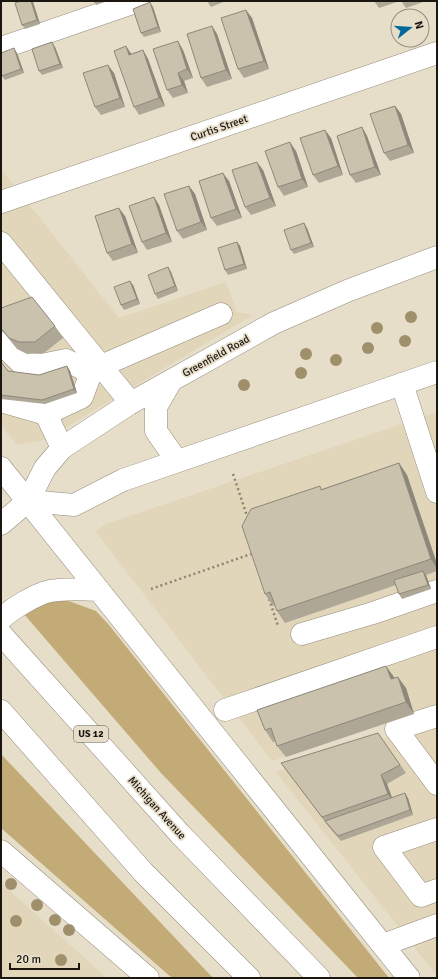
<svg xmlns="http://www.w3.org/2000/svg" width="438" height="979" font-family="Signika,sans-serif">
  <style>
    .built { fill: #e1d6ba }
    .green { fill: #c2ab77 }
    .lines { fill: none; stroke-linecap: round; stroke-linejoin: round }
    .minor-casing { stroke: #948c7a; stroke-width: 23 }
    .major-casing { stroke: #948c7a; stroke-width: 23 }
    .path { stroke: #8b8576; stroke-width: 2.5; stroke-dasharray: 2 3; stroke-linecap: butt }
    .minor { stroke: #fff; stroke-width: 22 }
    .major { stroke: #fff; stroke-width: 22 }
    .tree { fill: #9f906b }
    .wall { fill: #afa796 }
    .shaded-wall { fill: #8e887a }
    .building { fill: #cbc2ae; stroke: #8e887a }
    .labels { text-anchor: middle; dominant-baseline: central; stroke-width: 3.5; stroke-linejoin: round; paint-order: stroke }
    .shield { fill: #e7deca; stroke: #585348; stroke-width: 1 }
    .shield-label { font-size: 10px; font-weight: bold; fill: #1b1710 }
    .street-label { font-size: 11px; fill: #1b1710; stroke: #e7deca }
  </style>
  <rect width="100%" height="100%" fill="#e7deca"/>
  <path class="built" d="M1 169 119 318 226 282 237 312 253 315 45 440 17 445 1 426Z
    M437 412V705L272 761 96 532 103 525Z
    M437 722V976L276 772Z
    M1 882V883L107 978H1Z"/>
  <path class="green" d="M54 600H66L96 611 109 625 389 978H358L161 773 23 613Z
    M1 754 213 978H172L1 828Z"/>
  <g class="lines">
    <defs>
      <path id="minor" d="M1 48 138 1
        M1 202 437 53
        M1 243 131 403
        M1 343 21 363 41 365 66 360 91 373
        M402 384 437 492
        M1 401 46 414 82 397 91 373 101 366 221 314
        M45 404 46 414 62 448
        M302 634 373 613 437 591
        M225 710 437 637
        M437 716 396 729 437 784
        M437 829 384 847 421 896 437 890
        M383 945 437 925"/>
      <path id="major" d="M171 381 156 407V431L177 461
        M1 468 409 978
        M28 501 74 505 123 480 437 372
        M1 524 28 501 45 468 62 448 129 404 274 323 347 291 437 257
        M1 619C11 609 36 594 50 591 66 588 83 589 99 590
        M1 634 180 834 319 978
        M1 711 143 872 249 978
        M1 851 148 978"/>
    </defs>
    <use href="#minor" class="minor-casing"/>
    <use href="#major" class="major-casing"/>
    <path class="path" d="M233 474 248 519
      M151 589 251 554
      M269 599 278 626"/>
    <use href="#minor" class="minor"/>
    <use href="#major" class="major"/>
  </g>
  <g class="tree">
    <circle cx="411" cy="317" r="6"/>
    <circle cx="377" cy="328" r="6"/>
    <circle cx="405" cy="341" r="6"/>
    <circle cx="368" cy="348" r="6"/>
    <circle cx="306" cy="354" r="6"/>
    <circle cx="336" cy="360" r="6"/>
    <circle cx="301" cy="373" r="6"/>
    <circle cx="244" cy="385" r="6"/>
    <circle cx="11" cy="884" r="6"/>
    <circle cx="37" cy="905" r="6"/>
    <circle cx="55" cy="920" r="6"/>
    <circle cx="16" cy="921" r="6"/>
    <circle cx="69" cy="930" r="6"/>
    <circle cx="61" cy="960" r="6"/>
  </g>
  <path class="wall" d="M93 1H108L96 5Z
    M207 1H226L211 7Z
    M374 1H400L379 8Z
    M401 1H426L406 8Z
    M33 2 40 24 25 29 22 25Z
    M153 7 161 32 144 37 141 33Z
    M246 10 252 18 269 69 244 78 238 69Z
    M212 26 217 34 232 79 207 87 201 78Z
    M126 46 131 54 143 50 148 59 165 106 139 115 134 107Z
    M55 47 63 68 42 75 39 71Z
    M183 50 193 78 184 81 188 93 173 98 167 90Z
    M17 53 24 73 5 80 2 76Z
    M114 73 125 107 101 115 95 107Z
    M395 106 401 114 414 153 390 161 384 153Z
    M362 127 367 136 381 175 356 183 350 175Z
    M331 138 343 175 319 183 313 175Z
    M296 151 308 187 284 196 278 187Z
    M263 170 276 206 251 215 245 207Z
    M229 181 242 218 217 226 211 218Z
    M189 186 195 194 207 230 183 239 177 231Z
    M154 197 159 205 172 242 147 250 142 242Z
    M125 216 138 253 113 261 107 253Z
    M304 223 307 228 314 247 294 254 291 250Z
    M237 242 240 246 247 269 228 275 225 270Z
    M168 267 171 272 178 291 158 299 155 294Z
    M133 285 140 304 124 310 121 305Z
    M1 308 55 326 63 338 44 353 27 354 17 349 1 329Z
    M1 362 8 371 39 375 67 366 70 371 77 393 45 404 1 399Z
    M399 463 407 475 437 564V571L426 575 431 589 402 599 399 594 396 585 285 623 277 611 275 605 273 606 265 594 322 489Z
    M394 678 406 688 414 714 286 757 277 746 276 741 273 742 265 730Z
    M378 733 406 773 387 784 392 798H408L413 815 341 841 328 826 281 763Z"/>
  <path class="shaded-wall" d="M31 1H32L33 2 40 24 37 20Z
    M150 2 153 7 161 32 158 27Z
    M246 10 252 18 269 69 264 61Z
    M212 26 217 34 232 79 226 70Z
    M178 41 183 50 193 78 187 69Z
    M52 42 55 47 63 68 60 64Z
    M126 46 132 55H129Z
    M14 48 17 53 24 73 21 69Z
    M143 50 148 59 165 106 159 98Z
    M108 65 114 73 125 107 120 98Z
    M178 73 184 81 188 93 182 85Z
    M395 106 401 114 414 153 408 145Z
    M362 127 367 136 381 175 375 167Z
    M325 130 331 138 343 175 338 166Z
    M290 142 296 151 308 187 302 179Z
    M257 162 263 170 276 206 270 198Z
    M223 173 229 181 242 218 236 209Z
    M189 186 195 194 207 230 201 222Z
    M154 197 159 205 172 242 166 233Z
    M119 208 125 216 138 253 132 244Z
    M304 223 307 228 314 247 311 243Z
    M237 242 240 246 247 269 244 264Z
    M168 267 171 272 178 291 175 286Z
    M130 281 133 285 140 304 137 299Z
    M67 366 70 371 77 393 74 389Z
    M399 463 407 475 437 564V568L431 559Z
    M423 571 426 575 431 589 428 585Z
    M386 666 394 677 399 691 391 679Z
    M398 677 406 688 414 714 406 702Z
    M381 775 387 784 394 803 388 794Z
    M405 793 408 798 413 815 410 810Z"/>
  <path class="building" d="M21 1H31L37 20 22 25 15 3Z
    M150 2 158 27 141 33 133 9Z
    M246 10 264 61 238 69 221 18Z
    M212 26 226 70 201 78 187 34Z
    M178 41 187 69 178 73 182 85 167 90 153 49Z
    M52 42 60 64 39 71 32 49Z
    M126 46 129 55 143 50 159 98 134 107 114 51Z
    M14 48 21 69 2 76 1 72V53Z
    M108 65 120 98 95 107 83 73Z
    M395 106 408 145 384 153 370 114Z
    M362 127 375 167 350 175 337 136Z
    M325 130 338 166 313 175 300 138Z
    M290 142 302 179 278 187 265 151Z
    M257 162 270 198 245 207 232 170Z
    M223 173 236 209 211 218 199 181Z
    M189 186 201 222 177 231 164 194Z
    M154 197 166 233 142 242 129 206Z
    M119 208 132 244 107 253 95 216Z
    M304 223 311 243 291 250 284 230Z
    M237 242 244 264 225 270 218 248Z
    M168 267 175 286 155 294 148 275Z
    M130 281 137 299 121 305 114 287Z
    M32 297 55 326 35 342H19L9 338 1 328V308Z
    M1 362 8 371 39 375 67 366 74 389 42 400 1 395Z
    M399 463 431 559 277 611 270 592 265 594 242 526 251 509 320 486 321 490Z
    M423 571 428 585 399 594 394 580Z
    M386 666 391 679 398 677 406 702 277 746 271 728 265 730 257 710Z
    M378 733 400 765 381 775 388 794 322 817 281 763Z
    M405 793 410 810 338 836 325 821Z"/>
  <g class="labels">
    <rect class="shield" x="74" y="726" width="34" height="16" rx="3"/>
    <g class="shield-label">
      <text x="91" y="734">US 12</text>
    </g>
    <g class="street-label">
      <text transform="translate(219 128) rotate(-19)">Curtis Street</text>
      <text transform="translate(216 356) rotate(-29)">Greenfield Road</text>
      <text transform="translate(157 808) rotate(48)">Michigan Avenue</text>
    </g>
  </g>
  <rect width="438" height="979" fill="none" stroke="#1b1710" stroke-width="4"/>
  <g transform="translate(410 28) rotate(73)"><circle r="19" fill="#e7deca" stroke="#958e80"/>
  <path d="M0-3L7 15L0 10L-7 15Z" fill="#036a98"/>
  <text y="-6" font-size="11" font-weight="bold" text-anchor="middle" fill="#1b1710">N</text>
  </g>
  <path d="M10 963v6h69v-6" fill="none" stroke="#1b1710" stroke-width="2"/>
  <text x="16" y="963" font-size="12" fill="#1b1710" stroke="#e7deca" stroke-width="3" paint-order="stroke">20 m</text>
</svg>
